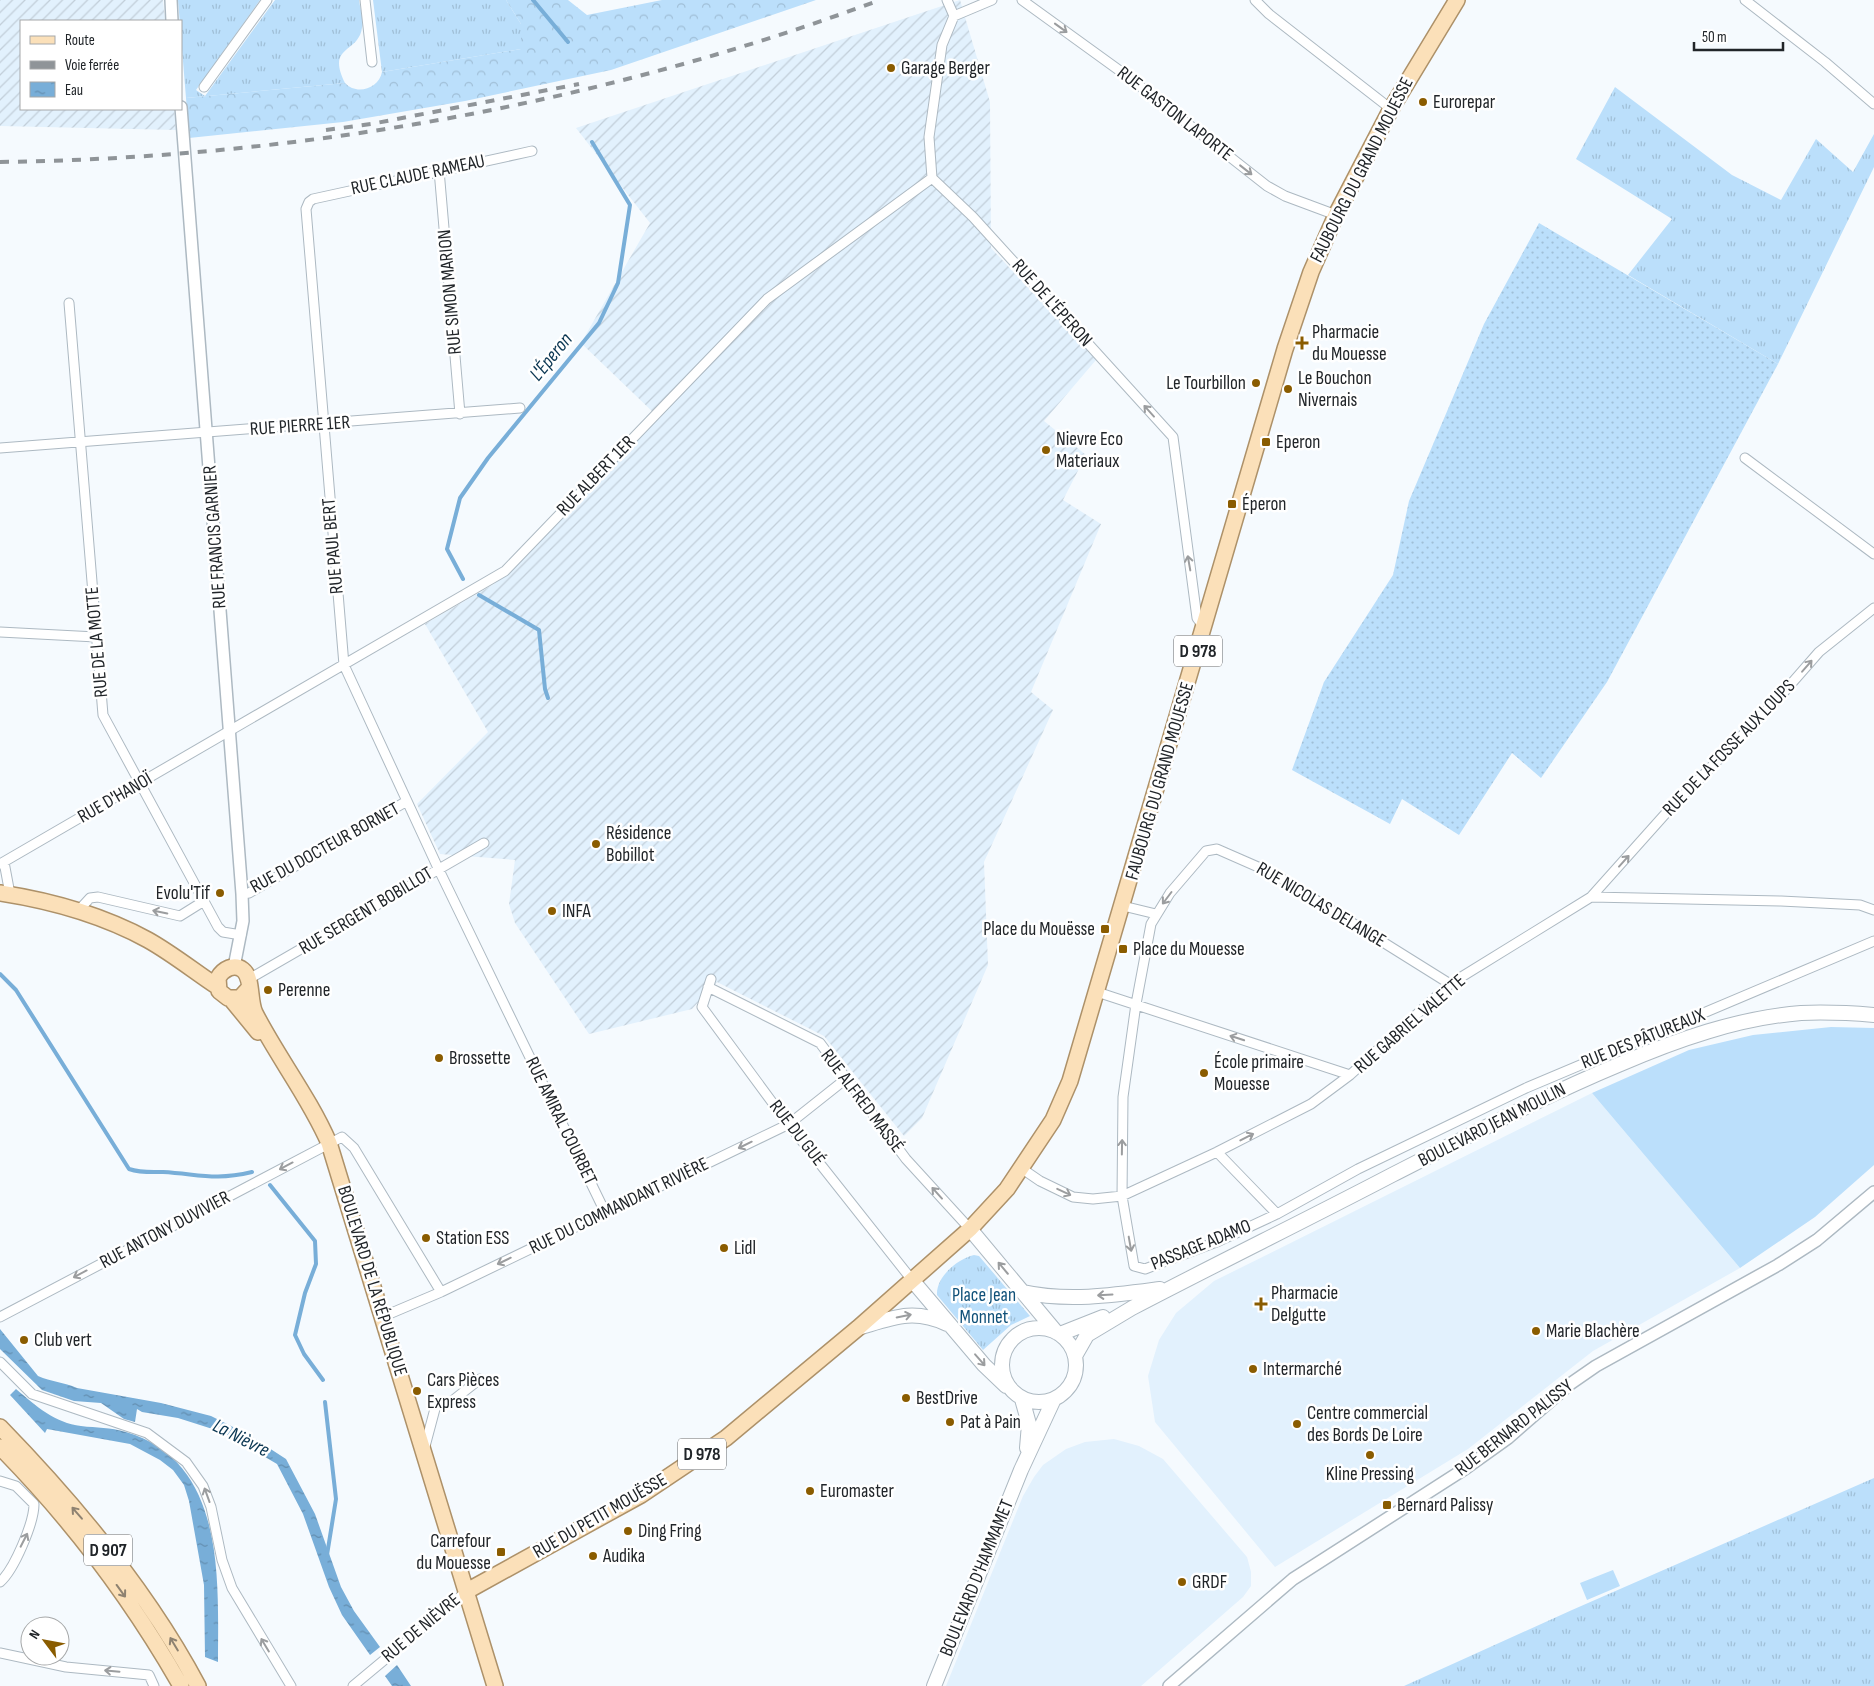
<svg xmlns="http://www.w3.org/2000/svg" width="1874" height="1686" font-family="'Sofia Sans Condensed',sans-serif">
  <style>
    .built { fill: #e2f1fd }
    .industrial { fill: url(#industrial-furrows) }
    .grass { fill: url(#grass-tufts) }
    .forest { fill: url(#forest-crowns) }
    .garden { fill: url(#garden-dots) }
    .pitch { fill: #bbdffb }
    .water { fill: url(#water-ripples) }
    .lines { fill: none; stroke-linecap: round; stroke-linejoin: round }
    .stream { stroke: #78aed8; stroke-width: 4 }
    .minor-casing { stroke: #adb9c2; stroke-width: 11 }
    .tertiary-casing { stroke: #adb9c2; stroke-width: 14 }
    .secondary-casing { stroke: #adb9c2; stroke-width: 16 }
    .primary-casing { stroke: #ad9169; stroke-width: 18 }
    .minor { stroke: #fff; stroke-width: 9 }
    .tertiary { stroke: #fff; stroke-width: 11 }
    .secondary { stroke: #fff; stroke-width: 14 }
    .primary { stroke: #fbe0b9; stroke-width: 15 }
    .rail { stroke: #8f9498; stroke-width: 4; stroke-dasharray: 9 9; stroke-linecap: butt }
    .oneway { stroke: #9b9d9f }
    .oneway2 { stroke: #8e8271 }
    .poi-dot { fill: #8a5c00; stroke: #fff; stroke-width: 2 }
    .labels { text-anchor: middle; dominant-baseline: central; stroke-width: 5; stroke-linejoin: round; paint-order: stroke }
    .shield { fill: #fff; stroke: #646669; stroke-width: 1 }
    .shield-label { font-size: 18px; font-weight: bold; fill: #212529 }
    .poi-label { font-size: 19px; fill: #212529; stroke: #fff; text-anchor: start }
    .street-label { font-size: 19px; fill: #212529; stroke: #fff }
    .park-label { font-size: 19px; fill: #105179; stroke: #fff }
    .water-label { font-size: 20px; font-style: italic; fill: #0a3652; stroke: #fff }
  </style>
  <defs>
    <pattern id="industrial-furrows" width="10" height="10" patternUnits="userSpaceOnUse" patternTransform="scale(1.25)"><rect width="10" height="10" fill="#e2f1fd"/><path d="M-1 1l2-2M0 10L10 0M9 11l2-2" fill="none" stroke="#c2ced9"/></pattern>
    <pattern id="grass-tufts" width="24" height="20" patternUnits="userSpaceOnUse" patternTransform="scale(1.25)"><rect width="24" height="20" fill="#bbdffb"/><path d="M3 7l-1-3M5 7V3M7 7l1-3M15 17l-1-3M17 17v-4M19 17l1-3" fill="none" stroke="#a0bfd7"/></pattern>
    <pattern id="forest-crowns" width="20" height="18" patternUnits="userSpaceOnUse" patternTransform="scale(1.25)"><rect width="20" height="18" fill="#bbdffb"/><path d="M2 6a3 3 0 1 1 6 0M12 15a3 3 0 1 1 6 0" fill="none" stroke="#a0bfd7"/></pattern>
    <pattern id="garden-dots" width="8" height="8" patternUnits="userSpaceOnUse" patternTransform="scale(1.25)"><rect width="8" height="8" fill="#bbdffb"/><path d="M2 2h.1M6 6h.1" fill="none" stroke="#a0bfd7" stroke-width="1.8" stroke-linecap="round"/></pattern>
    <pattern id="water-ripples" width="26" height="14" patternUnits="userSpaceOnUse" patternTransform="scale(1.25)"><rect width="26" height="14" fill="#78aed8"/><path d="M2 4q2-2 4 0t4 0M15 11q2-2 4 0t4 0" fill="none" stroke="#628daf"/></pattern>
  </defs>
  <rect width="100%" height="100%" fill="#f5fafe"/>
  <path class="built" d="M1592 1093 1740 1268 1593 1351 1468 1449 1275 1567 1155 1422 1148 1376 1159 1340 1176 1313 1214 1281Z
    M1114 1439 1139 1446 1163 1459 1247 1557 1251 1572V1586L1243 1597 1141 1686H946L1023 1496 1034 1477 1043 1465 1066 1449 1085 1442Z"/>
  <path class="industrial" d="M0 0H163L165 21H21V109H174L176 130 0 126Z
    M960 0 990 102 991 248 1096 360 1044 421 1086 455 1063 500 1101 524 1031 692 1053 710 984 862 988 965 922 1118 904 1136 824 1036 717 982 692 1009 589 1034 515 923 509 904 515 860 440 854 417 804 488 732 425 624 494 584 657 416 581 343 650 223 576 128Z"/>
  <path class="grass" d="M178 0H260L196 90 205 96 275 0H359C360 8 364 20 362 28 358 54 326 45 345 83L186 98Z
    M373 0H506L521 24V49L382 72Z
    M1615 87 1732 175 1781 200 1816 139 1853 172 1874 134V167L1778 364 1628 275 1672 219 1576 159Z
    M974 1255 979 1256 1030 1316 1011 1325 983 1350 937 1295C936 1277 957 1259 974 1255Z
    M1874 1478V1686H1404L1572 1610Z"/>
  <path class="forest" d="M506 0H568L587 15 662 0H816L611 70 465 101 343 122 189 138 186 98 345 83C357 96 379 88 382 72L521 49V24Z"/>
  <path class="garden" d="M1539 223 1778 364 1607 682 1541 778 1512 753 1459 835 1402 799 1390 824 1292 770 1324 682 1393 575 1409 501 1484 324Z"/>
  <path class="pitch" d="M1831 1027 1874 1028V1165L1815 1217 1740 1268 1592 1093 1689 1050 1753 1035Z
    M1613 1570 1620 1586 1587 1600 1580 1583Z"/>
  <path class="water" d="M0 1329 38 1376C51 1382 64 1382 77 1388L161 1403 211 1416 249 1435 286 1459 315 1514 341 1587 354 1611 380 1647 370 1655 342 1615 329 1587 303 1514 277 1464 222 1432 178 1418 142 1412 137 1409 135 1422 124 1419 101 1403 74 1401 42 1390 0 1349Z
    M16 1389C36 1406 55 1423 81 1426 97 1428 110 1427 126 1432 226 1462 218 1578 218 1662L205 1657 204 1585 189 1501 184 1485 173 1470 160 1460 130 1444 47 1429 45 1433 10 1395Z
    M397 1665 411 1686H392L385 1676Z"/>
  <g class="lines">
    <path class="stream" d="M533 0 568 42
      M463 579 447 549 460 498 488 458 599 323 618 283 630 205 592 142
      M479 595 539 630 545 689 548 698
      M0 974 16 990 129 1169C141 1173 150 1172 163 1172 199 1174 214 1181 252 1172
      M270 1185 315 1241 316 1264 305 1293 295 1335 304 1354 323 1380
      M325 1402 336 1499 327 1555"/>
    <defs>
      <path id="minor" d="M365 0 372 62
        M947 0 954 16
        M1022 0 1127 76 1267 186 1285 196 1336 215
        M1255 0 1269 14 1391 109
        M1745 0 1825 62 1874 104
        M954 16 942 45 929 137 932 178 973 217 1173 437 1197 618 1200 622 1205 624
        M954 16 992 0
        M204 87 267 0
        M532 151 313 199 309 202 306 209 344 665 438 868 605 1212
        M439 170 460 414
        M69 303 103 715 218 927 223 932 241 935
        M0 448 520 408
        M1745 458 1874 554
        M0 632 96 637
        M4 862 10 894
        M0 864 505 571 767 299 932 178
        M242 894 249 893 407 801
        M1591 897 1667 812 1776 701 1819 652 1874 608
        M1123 906 1156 914
        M79 910 90 898 98 897 180 916 204 901
        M249 979 484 843
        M711 979 702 1007 783 1117 912 1280
        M1450 984 1274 874 1217 849 1206 851 1170 893 1151 924 1136 1004 1123 1097 1122 1196 1134 1266 1145 1269 1219 1241 1277 1214 1358 1169 1526 1088 1874 941
        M708 987 820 1043 906 1159 970 1229
        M1097 992 1350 1075
        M1217 1152 1277 1214
        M1021 1168 1040 1181 1073 1197 1093 1199 1122 1196 1217 1152 1311 1104 1350 1075 1450 984 1591 897 1781 901 1860 905 1874 910
        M0 1317 342 1137 354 1148 441 1292
        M382 1317 441 1292 789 1124 847 1078
        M0 1362 32 1394 147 1433 186 1462 203 1486 211 1507 222 1560 232 1588 291 1686
        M424 1450 436 1405 452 1401 480 1379
        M0 1481 16 1486 34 1504C34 1523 14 1570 0 1582
        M0 1653 66 1667 149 1675 154 1686
        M353 1686 467 1591"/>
      <path id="tertiary" d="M171 0 172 21
        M181 107 242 894 243 921 234 967
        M1169 1686 1293 1579 1466 1468 1508 1438 1570 1384 1596 1366 1778 1265 1817 1240 1874 1192"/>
      <path id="secondary" d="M970 1229 1056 1332
        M912 1280 984 1365 1006 1386
        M1023 1292C1068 1302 1115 1295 1160 1289
        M1002 1365a37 37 0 1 1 74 0a37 37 0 1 1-74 0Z
        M858 1328C892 1318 913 1308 947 1324
        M1060 1334 1103 1317
        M1075 1356 1087 1335 1132 1308C1218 1263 1306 1220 1392 1175 1467 1137 1541 1097 1618 1065 1676 1040 1738 1018 1801 1013 1826 1012 1850 1013 1874 1015
        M1022 1399 1029 1424 1027 1448
        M934 1686 1021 1470 1054 1399"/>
      <path id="primary" d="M0 893C52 901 102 915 148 940 173 954 195 972 218 987
        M249 988 240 998H228L219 991 218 978C223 969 234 963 243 970 253 978 249 1001 255 1013 278 1058 309 1097 329 1143L495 1686
        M231 999 258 1032
        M0 1427C75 1504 147 1590 198 1686
        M0 1447C70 1518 132 1600 181 1686
        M467 1591 641 1495 726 1438 858 1328 970 1229 1007 1189 1053 1120 1070 1081 1285 349 1311 272 1336 215 1391 109 1457 0"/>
    </defs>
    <use href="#minor" class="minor-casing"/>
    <use href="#tertiary" class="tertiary-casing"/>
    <use href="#secondary" class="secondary-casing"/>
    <use href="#primary" class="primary-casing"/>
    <use href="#minor" class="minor"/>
    <use href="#tertiary" class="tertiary"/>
    <use href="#secondary" class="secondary"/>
    <use href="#primary" class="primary"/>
    <path class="rail" d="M326 130 371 124 579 84
      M0 162C299 158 600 104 880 0"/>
  </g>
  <defs><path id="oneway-shaft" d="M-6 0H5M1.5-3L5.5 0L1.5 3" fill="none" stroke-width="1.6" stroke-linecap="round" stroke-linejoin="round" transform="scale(1.25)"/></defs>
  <g class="oneway">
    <use href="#oneway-shaft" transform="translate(1061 28) rotate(36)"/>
    <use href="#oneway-shaft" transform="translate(1246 170) rotate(38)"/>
    <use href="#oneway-shaft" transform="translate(1149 411) rotate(-132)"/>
    <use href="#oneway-shaft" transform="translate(1189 563) rotate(-100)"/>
    <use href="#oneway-shaft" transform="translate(1807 666) rotate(-49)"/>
    <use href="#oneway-shaft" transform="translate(1624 861) rotate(-48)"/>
    <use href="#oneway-shaft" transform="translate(1167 898) rotate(127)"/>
    <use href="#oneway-shaft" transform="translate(160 912) rotate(-168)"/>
    <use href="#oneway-shaft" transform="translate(1237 1038) rotate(-162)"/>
    <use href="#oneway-shaft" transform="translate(1247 1137) rotate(-27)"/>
    <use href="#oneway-shaft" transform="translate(745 1145) rotate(154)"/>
    <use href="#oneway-shaft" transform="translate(1122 1147) rotate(-89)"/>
    <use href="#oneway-shaft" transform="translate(286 1166) rotate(152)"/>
    <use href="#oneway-shaft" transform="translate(1064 1192) rotate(25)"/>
    <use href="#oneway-shaft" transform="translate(937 1193) rotate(-132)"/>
    <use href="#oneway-shaft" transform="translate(1130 1244) rotate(80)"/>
    <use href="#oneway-shaft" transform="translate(504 1261) rotate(154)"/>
    <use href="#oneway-shaft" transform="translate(1003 1268) rotate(-130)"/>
    <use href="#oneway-shaft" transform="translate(80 1274) rotate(152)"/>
    <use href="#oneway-shaft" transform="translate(1105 1295) rotate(177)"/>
    <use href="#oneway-shaft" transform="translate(904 1316) rotate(-11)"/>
    <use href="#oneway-shaft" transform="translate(980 1360) rotate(49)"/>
    <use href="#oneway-shaft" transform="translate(207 1495) rotate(-110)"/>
    <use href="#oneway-shaft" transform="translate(24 1540) rotate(-63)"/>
    <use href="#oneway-shaft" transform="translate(265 1645) rotate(-121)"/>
    <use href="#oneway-shaft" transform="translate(112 1671) rotate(-175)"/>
  </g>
  <g class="oneway2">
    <use href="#oneway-shaft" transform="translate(77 1513) rotate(-131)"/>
    <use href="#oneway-shaft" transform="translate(121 1591) rotate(54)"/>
    <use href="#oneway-shaft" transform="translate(174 1644) rotate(-121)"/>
  </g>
  <g class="poi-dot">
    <circle cx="891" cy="68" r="5"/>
    <circle cx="1423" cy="102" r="5"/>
    <path d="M1299.5 335.5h5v5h5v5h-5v5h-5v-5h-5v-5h5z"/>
    <circle cx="1256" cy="383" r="5"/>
    <circle cx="1288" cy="389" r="5"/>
    <rect x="1261" y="437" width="10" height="10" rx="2.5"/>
    <circle cx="1046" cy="450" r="5"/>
    <rect x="1227" y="499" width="10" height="10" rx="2.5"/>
    <circle cx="596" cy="844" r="5"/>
    <circle cx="220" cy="893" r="5"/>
    <circle cx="552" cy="911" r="5"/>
    <rect x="1100" y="924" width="10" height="10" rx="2.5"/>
    <rect x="1118" y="944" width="10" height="10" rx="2.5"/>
    <circle cx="268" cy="990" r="5"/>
    <circle cx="439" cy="1058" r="5"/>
    <circle cx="1204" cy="1073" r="5"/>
    <circle cx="426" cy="1238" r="5"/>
    <circle cx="724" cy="1248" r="5"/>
    <path d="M1258.5 1296.5h5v5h5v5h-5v5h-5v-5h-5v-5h5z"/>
    <circle cx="1536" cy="1331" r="5"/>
    <circle cx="24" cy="1340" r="5"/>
    <circle cx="1253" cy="1369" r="5"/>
    <circle cx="417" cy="1391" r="5"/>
    <circle cx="906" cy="1398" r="5"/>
    <circle cx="950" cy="1422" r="5"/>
    <circle cx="1297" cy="1424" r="5"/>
    <circle cx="1370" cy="1455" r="5"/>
    <circle cx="810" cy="1491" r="5"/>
    <rect x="1382" y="1500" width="10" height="10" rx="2.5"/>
    <circle cx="628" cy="1531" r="5"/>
    <rect x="496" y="1547" width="10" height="10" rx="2.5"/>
    <circle cx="593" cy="1556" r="5"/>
    <circle cx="1182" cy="1582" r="5"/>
  </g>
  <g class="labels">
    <g class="shield">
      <rect x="1174" y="635.5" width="48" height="31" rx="4"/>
      <rect x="678" y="1438.5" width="48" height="31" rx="4"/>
      <rect x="84" y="1534.5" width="48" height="31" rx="4"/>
    </g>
    <g class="shield-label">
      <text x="1198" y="651">D 978</text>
      <text x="702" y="1454">D 978</text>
      <text x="108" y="1550">D 907</text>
    </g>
    <g class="poi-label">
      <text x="901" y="68">Garage Berger</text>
      <text x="1433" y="102">Eurorepar</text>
      <text x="1312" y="332">Pharmacie<tspan x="1312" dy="22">du Mouesse</tspan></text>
      <text x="1298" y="378">Le Bouchon<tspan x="1298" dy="22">Nivernais</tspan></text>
      <text x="1246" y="383" text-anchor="end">Le Tourbillon</text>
      <text x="1056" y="439">Nievre Eco<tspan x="1056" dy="22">Materiaux</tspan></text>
      <text x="1276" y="442">Eperon</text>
      <text x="1242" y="504">Éperon</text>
      <text x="606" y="833">Résidence<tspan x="606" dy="22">Bobillot</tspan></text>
      <text x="210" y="893" text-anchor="end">Evolu'Tif</text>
      <text x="562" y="911">INFA</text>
      <text x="1095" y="929" text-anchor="end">Place du Mouësse</text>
      <text x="1133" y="949">Place du Mouesse</text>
      <text x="278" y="990">Perenne</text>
      <text x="449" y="1058">Brossette</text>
      <text x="1214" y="1062">École primaire<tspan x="1214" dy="22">Mouesse</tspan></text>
      <text x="436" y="1238">Station ESS</text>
      <text x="734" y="1248">Lidl</text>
      <text x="1271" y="1293">Pharmacie<tspan x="1271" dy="22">Delgutte</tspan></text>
      <text x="1546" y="1331">Marie Blachère</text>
      <text x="34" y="1340">Club vert</text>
      <text x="1263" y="1369">Intermarché</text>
      <text x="427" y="1380">Cars Pièces<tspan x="427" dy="22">Express</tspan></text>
      <text x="916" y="1398">BestDrive</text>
      <text x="1307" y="1413">Centre commercial<tspan x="1307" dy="22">des Bords De Loire</tspan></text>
      <text x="960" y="1422">Pat à Pain</text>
      <text x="1370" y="1474" text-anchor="middle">Kline Pressing</text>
      <text x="820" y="1491">Euromaster</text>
      <text x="1397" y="1505">Bernard Palissy</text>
      <text x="638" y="1531">Ding Fring</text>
      <text x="491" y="1541" text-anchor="end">Carrefour<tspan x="491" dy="22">du Mouesse</tspan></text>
      <text x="603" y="1556">Audika</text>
      <text x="1192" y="1582">GRDF</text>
    </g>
    <g class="street-label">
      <text transform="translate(1175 114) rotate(38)">RUE GASTON LAPORTE</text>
      <text transform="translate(1362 170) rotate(-63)">FAUBOURG DU GRAND MOUESSE</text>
      <text transform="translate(418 175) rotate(-12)">RUE CLAUDE RAMEAU</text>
      <text transform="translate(450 292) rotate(-95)">RUE SIMON MARION</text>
      <text transform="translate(1052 303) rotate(48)">RUE DE L'ÉPERON</text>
      <text transform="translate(300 426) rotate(-4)">RUE PIERRE 1ER</text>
      <text transform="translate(596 476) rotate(-46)">RUE ALBERT 1ER</text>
      <text transform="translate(215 537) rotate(-94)">RUE FRANCIS GARNIER</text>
      <text transform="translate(333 546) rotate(-95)">RUE PAUL BERT</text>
      <text transform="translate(97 642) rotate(-95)">RUE DE LA MOTTE</text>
      <text transform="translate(1729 748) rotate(-46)">RUE DE LA FOSSE AUX LOUPS</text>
      <text transform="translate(1160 781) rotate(-74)">FAUBOURG DU GRAND MOUESSE</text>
      <text transform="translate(115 798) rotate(-30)">RUE D'HANOÏ</text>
      <text transform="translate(325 848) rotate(-29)">RUE DU DOCTEUR BORNET</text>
      <text transform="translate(1321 905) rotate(31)">RUE NICOLAS DELANGE</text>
      <text transform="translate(366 911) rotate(-31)">RUE SERGENT BOBILLOT</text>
      <text transform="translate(1410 1024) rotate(-41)">RUE GABRIEL VALETTE</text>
      <text transform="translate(1643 1039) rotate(-22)">RUE DES PÂTUREAUX</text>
      <text transform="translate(862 1101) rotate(53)">RUE ALFRED MASSÉ</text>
      <text transform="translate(561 1121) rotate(64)">RUE AMIRAL COURBET</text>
      <text transform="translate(1492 1125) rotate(-27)">BOULEVARD JEAN MOULIN</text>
      <text transform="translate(797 1133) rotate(52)">RUE DU GUÉ</text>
      <text transform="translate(619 1206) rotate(-26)">RUE DU COMMANDANT RIVIÈRE</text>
      <text transform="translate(165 1230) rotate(-28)">RUE ANTONY DUVIVIER</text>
      <text transform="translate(1201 1245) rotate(-22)">PASSAGE ADAMO</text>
      <text transform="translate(372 1281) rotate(73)">BOULEVARD DE LA RÉPUBLIQUE</text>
      <text transform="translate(1514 1428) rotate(-38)">RUE BERNARD PALISSY</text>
      <text transform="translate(600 1516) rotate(-30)">RUE DU PETIT MOUËSSE</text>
      <text transform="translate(977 1578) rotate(-68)">BOULEVARD D'HAMMAMET</text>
      <text transform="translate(421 1628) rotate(-40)">RUE DE NIÈVRE</text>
    </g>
    <g class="park-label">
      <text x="984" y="1295">Place Jean<tspan x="984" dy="22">Monnet</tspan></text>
    </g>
    <g class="water-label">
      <text transform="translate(551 357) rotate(-51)">L'Éperon</text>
      <text transform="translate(241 1438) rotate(27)">La Nièvre</text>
    </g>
  </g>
  <rect x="20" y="20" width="162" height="90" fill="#ffffff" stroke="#a6a8a9"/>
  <rect x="30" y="36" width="25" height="8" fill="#fbe0b9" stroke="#a6a8a9"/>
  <text x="65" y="45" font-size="15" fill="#212529">Route</text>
  <rect x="30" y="61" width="25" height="8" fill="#8f9498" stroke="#a6a8a9"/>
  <text x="65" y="70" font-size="15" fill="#212529">Voie ferrée</text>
  <rect x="30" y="82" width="25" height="15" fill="url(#water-ripples)" stroke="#a6a8a9"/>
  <text x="65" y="95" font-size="15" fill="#212529">Eau</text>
  <g transform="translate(45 1641) rotate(302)"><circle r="24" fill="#ffffff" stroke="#a6a8a9"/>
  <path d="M0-4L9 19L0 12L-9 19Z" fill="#8a5c00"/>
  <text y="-8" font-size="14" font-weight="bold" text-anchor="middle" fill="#212529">N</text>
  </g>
  <path d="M1694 42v8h89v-8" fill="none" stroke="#212529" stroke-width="2.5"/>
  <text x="1702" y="42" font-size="15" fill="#212529" stroke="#ffffff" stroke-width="4" paint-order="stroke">50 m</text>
</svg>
